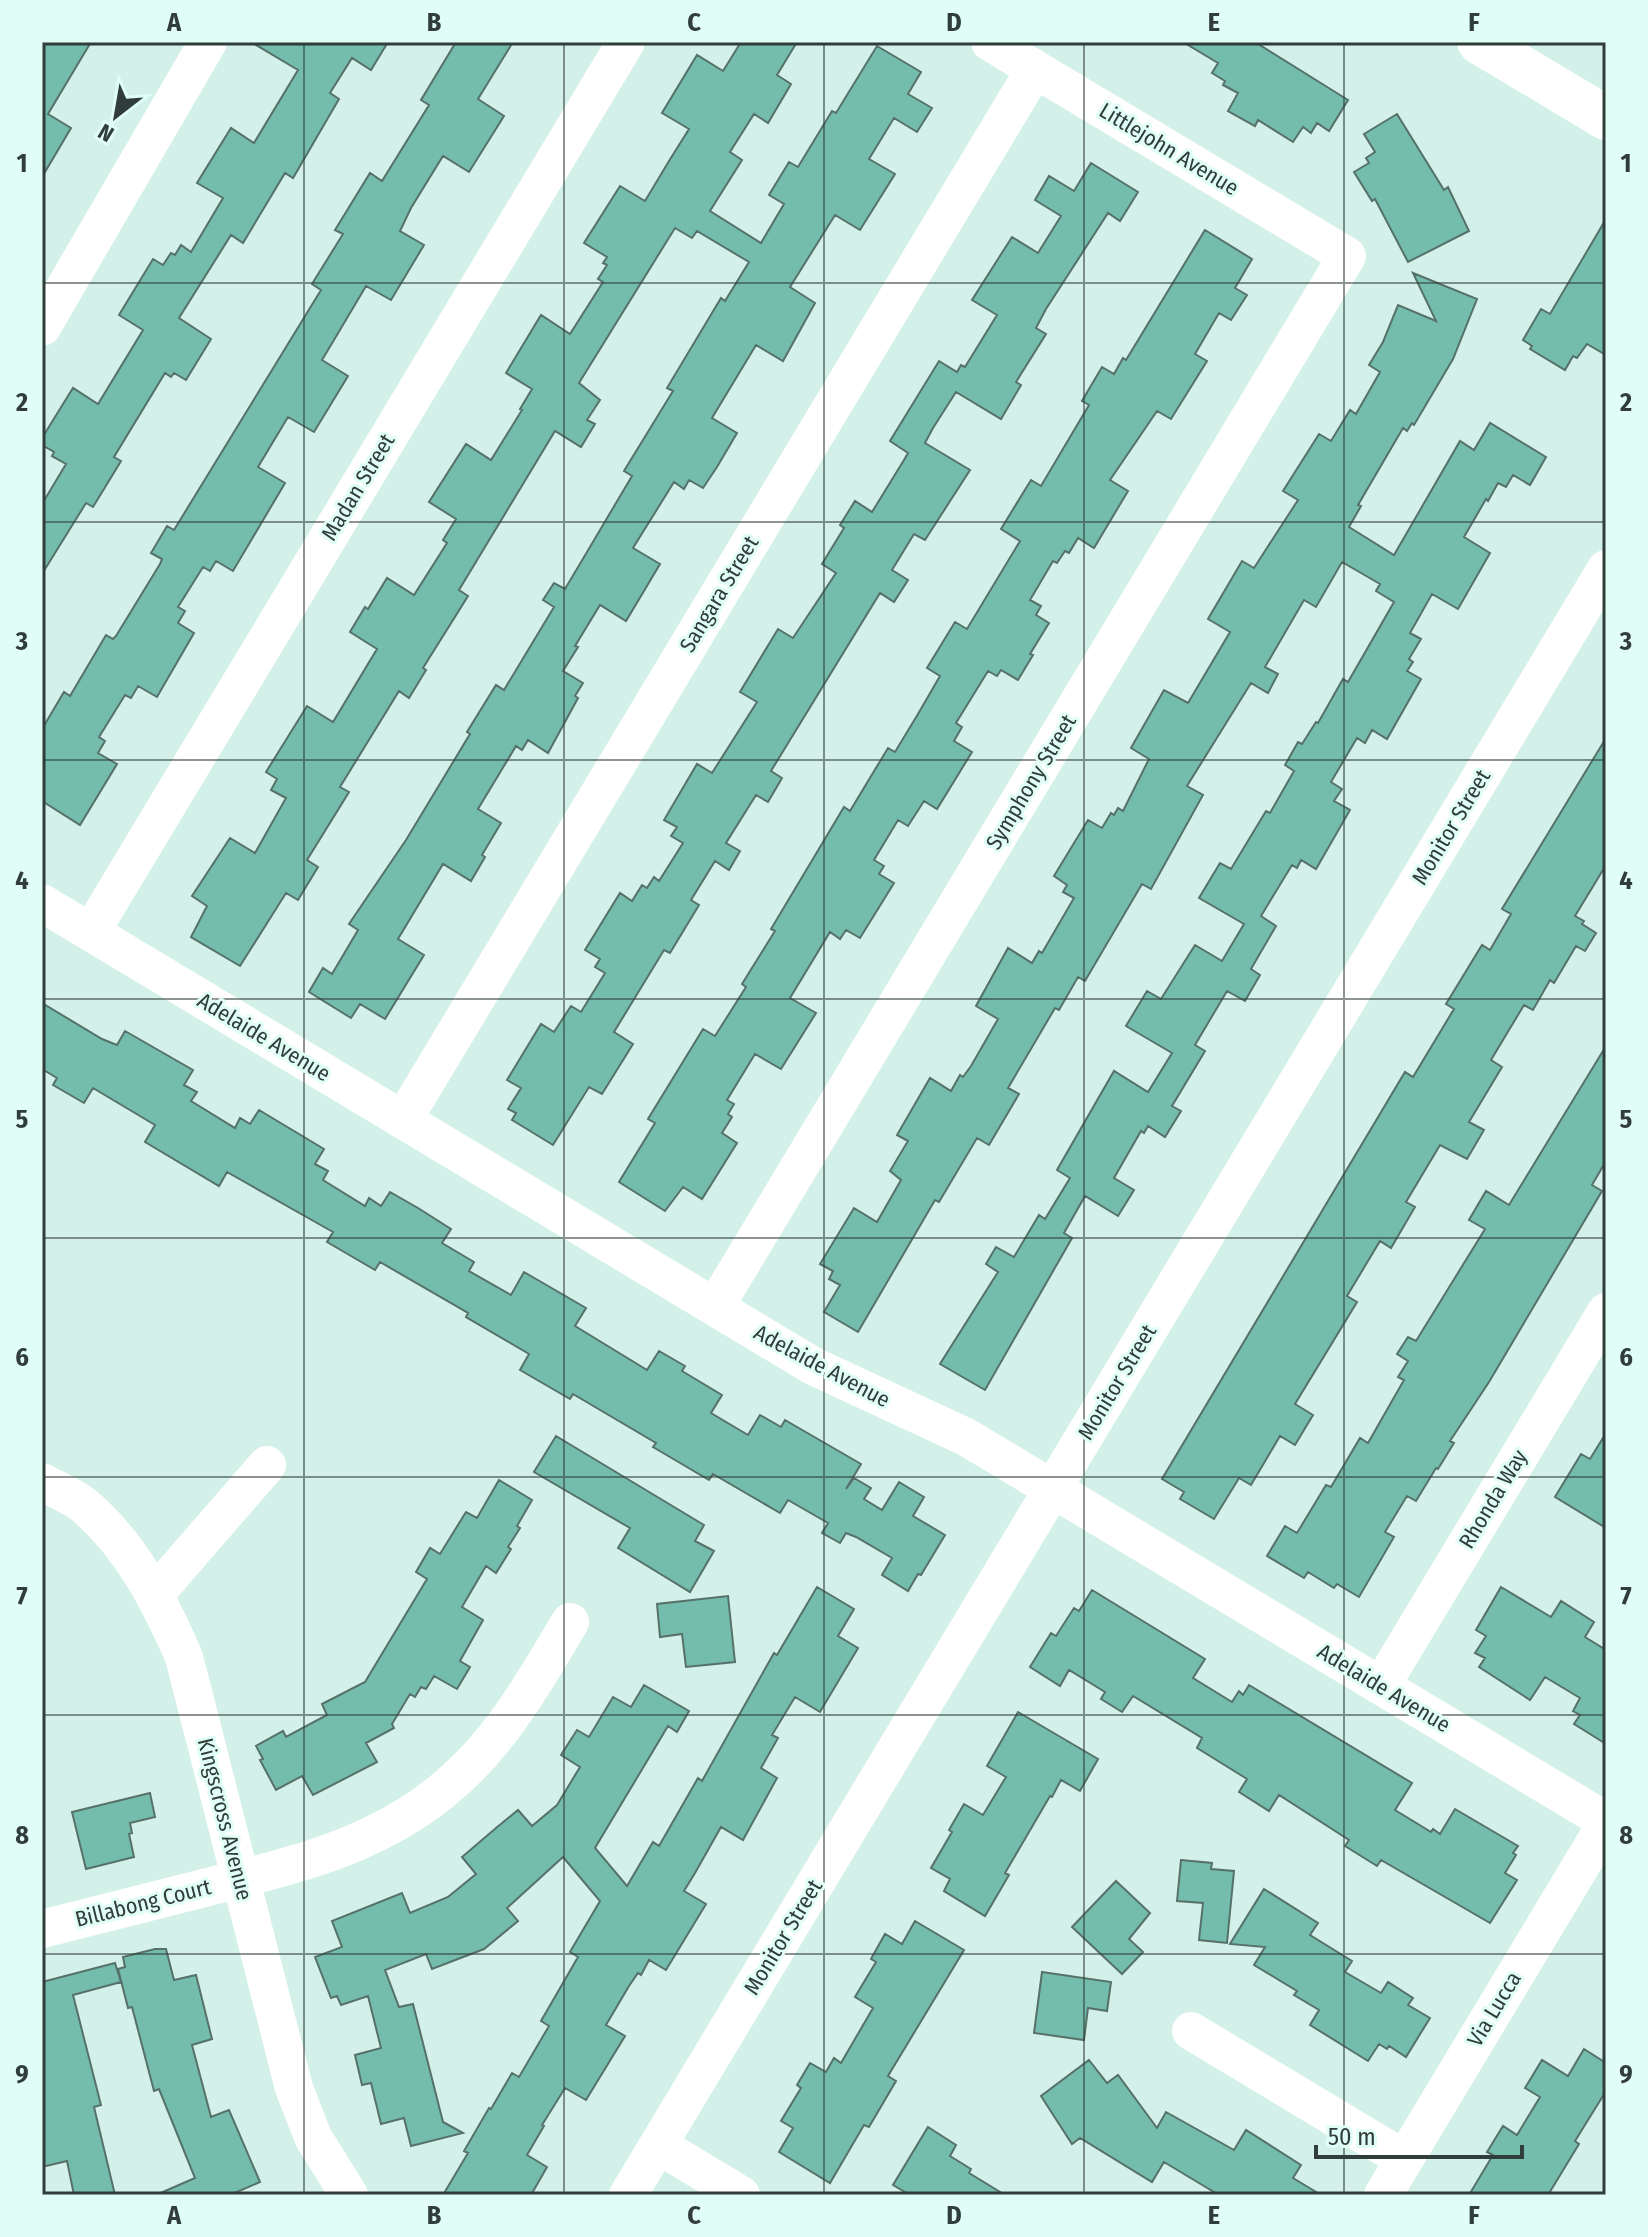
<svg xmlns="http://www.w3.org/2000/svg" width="1648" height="2237" font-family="'Fira Sans Condensed',sans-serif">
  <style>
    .building { fill: #74bdac; stroke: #56716a; stroke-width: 2 }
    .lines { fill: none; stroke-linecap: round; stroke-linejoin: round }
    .minor { stroke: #fff; stroke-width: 38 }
    .major { stroke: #fff; stroke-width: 44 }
    .grid { fill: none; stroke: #313d3a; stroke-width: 2; stroke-opacity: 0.55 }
    .labels { text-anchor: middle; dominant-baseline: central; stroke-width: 6; stroke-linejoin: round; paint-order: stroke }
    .street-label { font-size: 22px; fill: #313d3a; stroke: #e0fef6 }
    .neatline { fill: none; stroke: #313d3a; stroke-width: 3 }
    .grid-label { font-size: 26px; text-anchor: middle; font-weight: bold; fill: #313d3a }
  </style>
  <rect width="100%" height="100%" fill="#d3f1e9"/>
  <path class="building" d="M42 42H91L48 114 71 128 42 177Z
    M251 42H388L371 70 352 58 330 93 339 99 293 178 285 173 243 243 231 235 179 318 211 339 186 380 174 373 171 377 165 373 114 457 121 461 93 507 86 503 42 574V504L66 464 52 456 54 452 42 445V438L73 388 98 404 143 330 119 315 153 259 163 265 171 253 175 255 181 245 191 252 223 198 197 183 231 128 254 143 298 70Z
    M456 42H513L478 99 504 116 469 172 443 156 411 208 400 231 424 245 391 300 366 286 334 340 322 360 348 376 314 432 288 417 258 467 285 483 233 571 216 561 210 571 203 567 178 607 185 611 178 623 194 633 157 697 138 686 131 698 125 695 99 737 105 741 98 753 117 764 80 825 42 801V729L64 692 70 696 106 635 113 639 116 636 160 564 162 559 151 553 167 526 174 530 321 290 312 284 343 234 335 230 370 173 382 181 429 105 421 100Z
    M741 42H797L777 75 791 84 768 123 754 114 730 152 742 160 710 211 761 243 784 204 769 195 789 162 798 167 832 111 836 113 877 46 921 72 908 94 932 108 917 132 894 118 869 159 895 174 860 230 835 215 790 287 815 303 783 361 756 345 712 418 737 433 717 467 703 488 689 480 684 489 674 482 633 548 660 564 626 621 600 605 575 646 578 647 563 671 583 683 575 696 578 698 548 753 528 740 522 750 516 746 478 809 501 823 482 855 485 857 471 881 443 864 398 939 424 955 385 1019 360 1004 351 1018 309 992 323 968 332 974 358 930 349 924 406 840 470 734 467 732 496 685 504 690 554 607 543 600 554 583 565 589 587 552 632 476 624 471 673 391 667 388 721 298 725 301 749 262 697 231 692 238 675 228 579 383 600 400 587 420 595 424 581 447 555 431 459 590 468 596 423 668 426 670 409 698 399 691 340 787 349 792 307 860 318 867 298 900 286 893 240 966 191 937 207 906 192 896 230 838 255 853 286 798 271 790 277 779 266 772 307 706 333 722 377 649 350 632 365 607 368 609 387 578 414 595 447 543 443 540 456 519 429 502 466 444 491 460 522 410 520 409 532 389 506 373 541 315 570 334 603 282 598 279 607 265 603 263 607 257 584 243 620 186 645 201 669 161 689 129 662 113 697 55 723 71Z
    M1183 42H1255L1348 100 1329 131 1317 123 1311 133 1303 127 1293 142 1258 120 1255 126 1228 111 1238 93 1223 85 1225 81 1212 73 1218 63Z
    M1397 114 1444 190 1448 187 1469 231 1408 262 1375 199 1372 201 1354 172 1369 163 1366 158 1375 152 1364 134Z
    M1091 163 1138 192 1120 221 1108 213 1046 309 1036 328 1046 334 1016 382 1021 385 1001 419 956 392 933 428 925 443 970 470 925 540 914 534 892 570 908 580 894 602 880 593 771 771 782 778 768 802 756 795 726 843 740 851 729 870 715 861 691 900 699 905 670 953 664 950 614 1032 633 1044 602 1094 589 1087 553 1145 512 1120 516 1113 508 1109 521 1088 507 1080 541 1024 554 1032 571 1006 581 1012 605 973 595 967 600 959 585 950 620 893 632 901 642 885 647 888 654 877 659 881 683 843 671 836 677 827 664 820 697 764 712 773 757 702 740 692 778 629 793 638 836 573 822 564 844 528 840 525 855 501 872 512 904 460 908 453 890 441 939 361 957 372 961 365 965 367 997 315 972 300 1012 237 1038 253 1061 216 1035 200 1049 176 1074 191Z
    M1606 219V355L1587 344 1577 358 1573 356 1565 370 1530 349 1532 346 1523 340 1541 309 1550 314Z
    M1205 230 1252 259 1235 288 1247 295 1231 320 1219 313 1195 354 1207 361 1171 419 1157 411 1110 480 1128 491 1094 548 1078 538 1069 553 1065 551 1057 563 1053 561 1030 600 1041 606 1036 615 1049 623 1030 654 1033 655 1018 680 1001 670 997 676 988 671 956 723 962 727 954 741 972 752 937 809 924 801 908 826 898 820 874 860 884 866 879 874 894 883 860 938 846 930 840 939 830 932 790 998 816 1013 781 1069 755 1054 727 1100 734 1104 728 1114 732 1117 722 1133 737 1143 702 1199 683 1187 665 1211 619 1182 655 1123 648 1119 703 1029 715 1036 746 987 742 984 775 931 771 929 844 807 850 811 888 748 895 752 918 714 940 676 927 668 955 622 967 629 1020 541 1001 529 1031 480 1041 486 1089 405 1082 401 1102 367 1114 374 1123 358 1126 360Z
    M1413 273 1477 299 1453 359 1414 425 1412 423 1407 431 1403 428 1358 505 1361 506 1349 527 1394 555 1460 441 1474 450 1490 423 1546 457 1530 485 1513 475 1506 487 1498 483 1488 501 1486 499 1464 537 1490 553 1458 609 1432 594 1410 633 1421 639 1409 659 1413 662 1407 671 1421 679 1387 739 1372 730 1365 743 1357 738 1331 782 1342 789 1334 801 1350 810 1316 869 1301 860 1297 868 1292 865 1261 916 1276 926 1251 969 1260 975 1245 1001 1227 991 1195 1045 1205 1051 1172 1106 1181 1111 1165 1137 1148 1126 1144 1133 1141 1131 1114 1178 1134 1190 1118 1216 1085 1196 1064 1233 1072 1238 985 1390 940 1364 998 1272 986 1264 996 1247 1014 1257 1039 1215 1045 1219 1070 1178 1057 1170 1114 1071 1148 1092 1172 1053 1126 1026 1147 991 1161 999 1195 945 1222 961 1244 924 1199 898 1220 863 1231 869 1266 811 1270 813 1294 771 1285 765 1298 742 1302 744 1316 722 1318 723 1343 679 1348 682 1394 602 1376 591 1380 584 1342 562 1316 607 1304 600 1265 667 1278 674 1268 693 1251 683 1187 786 1203 795 1151 889 1142 884 1085 981 1078 977 1059 1010 1055 1008 1008 1088 1019 1094 989 1145 977 1138 939 1202 935 1200 858 1332 824 1312 840 1285 829 1279 833 1271 820 1264 854 1208 877 1222 901 1180 890 1171 908 1141 897 1135 930 1078 951 1091 960 1075 963 1077 971 1066 998 1019 976 1006 1008 948 1032 963 1039 951 1042 953 1074 898 1063 892 1067 885 1054 876 1088 820 1102 828 1111 813 1114 815 1118 808 1123 811 1149 759 1131 748 1164 690 1188 703 1230 632 1208 619 1242 561 1254 568 1298 500 1283 491 1319 434 1331 441 1350 410 1356 414 1380 372 1369 365 1383 342 1398 305 1436 321Z
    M1606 738V865L1575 916 1584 921 1582 924 1596 933 1585 951 1576 946 1554 983 1550 980 1533 1010 1524 1005 1491 1060 1502 1067 1469 1122 1484 1130 1467 1159 1440 1145 1406 1202 1415 1207 1391 1248 1380 1241 1347 1296 1357 1302 1295 1404 1313 1415 1295 1445 1280 1436 1251 1485 1239 1478 1214 1519 1180 1499 1184 1492 1162 1479 1405 1072 1413 1077 1454 1009 1446 1004 1482 945 1490 950 1511 914 1502 909Z
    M42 1003 102 1039 117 1045 125 1031 193 1070 184 1085 197 1092 191 1101 235 1128 240 1118 250 1124 259 1110 324 1149 315 1164 328 1171 323 1180 365 1206 369 1198 381 1206 390 1192 418 1208 451 1229 442 1243 474 1262 469 1271 511 1295 524 1272 586 1308 575 1326 647 1370 659 1351 685 1366 682 1371 722 1395 711 1413 748 1435 760 1415 781 1427 785 1420 861 1464 846 1489 854 1478 871 1488 864 1499 882 1510 899 1482 924 1497 913 1516 945 1535 921 1575 918 1574 908 1591 882 1575 892 1558 856 1537 846 1533 840 1543 822 1533 828 1523 788 1500 780 1513 713 1474 709 1480 653 1447 656 1443 573 1394 570 1399 520 1370 529 1354 466 1317 468 1313 380 1262 375 1270 327 1242 333 1232 227 1172 219 1186 145 1142 155 1125 93 1088 84 1103 53 1085 57 1078 42 1069Z
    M1606 1046V1161L1592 1185 1602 1191 1489 1382 1450 1441 1454 1443 1438 1469 1436 1468 1416 1501 1407 1496 1385 1532 1394 1537 1359 1597 1337 1584 1334 1588 1308 1572 1304 1578 1267 1556 1285 1526 1297 1533 1326 1485 1331 1487 1360 1438 1368 1443 1404 1380 1398 1377 1408 1361 1397 1354 1408 1337 1416 1341 1485 1229 1469 1220 1486 1191 1509 1205Z
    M1606 1433V1528L1555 1497 1581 1454 1590 1459Z
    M556 1436 704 1525 695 1541 714 1551 690 1592 618 1548 630 1528 534 1472Z
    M499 1480 532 1500 517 1526 520 1528 508 1547 511 1549 496 1573 486 1566 462 1607 483 1620 460 1661 470 1667 457 1689 434 1676 426 1689 421 1687 415 1697 410 1694 392 1724 394 1728 366 1743 377 1762 313 1795 302 1776 276 1790 260 1760 263 1759 256 1746 283 1731 286 1737 327 1715 322 1704 365 1682 427 1579 416 1572 430 1548 440 1554 466 1512 477 1518Z
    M817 1587 854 1609 838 1636 858 1648 820 1712 795 1697 772 1735 778 1738 761 1768 777 1778 743 1840 721 1827 695 1873 684 1891 706 1904 666 1970 649 1960 641 1975 638 1973 629 1986 606 2025 625 2036 586 2100 565 2088 542 2125 544 2126 527 2155 547 2167 531 2195H443L468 2153 464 2151 489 2108 491 2109 512 2073 519 2077 549 2026 541 2021 578 1957 570 1952 600 1901 563 1857 507 1908 518 1921 484 1949 432 1969 426 1954 385 1970 399 2007 413 2004 443 2122 463 2133 411 2146 404 2118 381 2124 371 2083 362 2085 355 2055 381 2048 368 1996 341 2005 337 1996 331 1998 315 1957 342 1947 332 1921 402 1893 410 1913 448 1897 476 1874 462 1857 496 1828 518 1810 532 1826 557 1805 580 1767 561 1755 577 1730 589 1737 613 1697 631 1707 644 1685 689 1711 677 1732 668 1726 595 1848 627 1886 653 1842 659 1846 698 1778 702 1781 774 1653 777 1655Z
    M1501 1587 1551 1617 1561 1601 1594 1622 1585 1637 1606 1650V1744L1574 1724 1580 1715 1573 1711 1580 1698 1545 1677 1530 1700 1479 1667 1485 1658 1475 1653 1486 1636 1476 1630Z
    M1092 1590 1205 1659 1193 1678 1232 1702 1239 1691 1243 1695 1249 1685 1412 1783 1395 1810 1431 1832 1433 1829 1440 1834 1455 1809 1518 1846 1513 1853 1516 1855 1505 1873 1517 1880 1490 1923 1381 1860 1377 1866 1345 1846 1349 1840 1279 1795 1269 1811 1239 1792 1247 1779 1197 1748 1202 1738 1133 1696 1122 1712 1101 1699 1105 1692 1069 1670 1060 1686 1030 1667 1051 1633 1056 1636 1074 1608 1079 1611Z
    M728 1596 735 1662 686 1667 682 1634 660 1637 657 1604Z
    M1018 1712 1098 1759 1080 1791 1061 1780 1052 1797 1050 1796 1005 1873 1009 1875 985 1916 944 1891 950 1879 931 1868 952 1832 949 1830 964 1804 983 1815 1006 1777 987 1766Z
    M150 1793 155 1817 130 1823 132 1833 129 1834 134 1857 86 1869 72 1812Z
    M1181 1860 1212 1863 1211 1869 1234 1871 1227 1943 1199 1940 1203 1903 1177 1901Z
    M1116 1881 1150 1913 1129 1939 1143 1952 1122 1974 1072 1927Z
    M1264 1889 1318 1923 1310 1935 1352 1961 1345 1972 1381 1993 1388 1982 1413 1998 1408 2005 1430 2018 1406 2057 1389 2046 1387 2049 1379 2044 1368 2061 1310 2025 1319 2010 1294 1995 1297 1991 1254 1965 1265 1947 1230 1944Z
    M915 1921 964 1950 888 2076 896 2081 869 2127 864 2125 830 2183 779 2152 793 2128 781 2121 801 2088 797 2085 810 2063 826 2072 834 2058 841 2063 873 2008 855 1997 876 1962 871 1959 885 1934 902 1944Z
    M155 1949H166L174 1980 196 1975 212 2039 192 2045 211 2117 229 2110 260 2182 230 2195H156L195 2178 159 2089 154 2091 132 2007 128 2008 118 1969 125 1967 123 1957Z
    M115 1963 121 1982 73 1995 101 2105 94 2107 115 2195H74L67 2161 42 2167V1982Z
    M1042 1972 1111 1982 1107 2011 1088 2008 1084 2040 1034 2033Z
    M1584 2049 1606 2063V2091L1575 2141 1579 2144 1548 2195H1469L1493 2155 1487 2152 1503 2126 1517 2135 1540 2097 1525 2088 1542 2060 1568 2076Z
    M1089 2060 1107 2083 1118 2075 1157 2128 1166 2112 1234 2150 1246 2130 1301 2165 1293 2178 1321 2195H1219L1164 2162 1152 2182 1080 2138 1072 2144 1041 2096Z
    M928 2127 956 2145 950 2156 971 2169 969 2173 1005 2195H910L893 2185Z"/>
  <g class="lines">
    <path class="minor" d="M42 327 208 42
      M42 903 813 1366 966 1437 1606 1821
      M91 932 626 42
      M403 1120 1035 69
      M715 1307 1347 256 990 42
      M42 1482C56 1490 74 1496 86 1507 132 1547 160 1602 184 1657L294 2088 313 2137 349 2195
      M155 1594 267 1465
      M1381 1686 1606 1312
      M42 1929C97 1915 152 1901 208 1887 299 1864 384 1845 456 1779 505 1735 537 1677 570 1622
      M1191 2031 1404 2159
      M658 2145 741 2195
      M628 2195 1606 569
      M1383 2195 1606 1824"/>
    <path class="major" d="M1479 42 1606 118"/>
  </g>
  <path class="grid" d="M304 42V2195M564 42V2195M824 42V2195M1084 42V2195M1344 42V2195M42 283H1606M42 522H1606M42 760H1606M42 999H1606M42 1238H1606M42 1477H1606M42 1715H1606M42 1954H1606"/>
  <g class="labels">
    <g class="street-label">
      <text transform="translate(1169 149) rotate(31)">Littlejohn Avenue</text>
      <text transform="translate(358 487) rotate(-59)">Madan Street</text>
      <text transform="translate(719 594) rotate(-59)">Sangara Street</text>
      <text transform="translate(1031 782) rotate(-59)">Symphony Street</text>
      <text transform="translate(1451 827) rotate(-59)">Monitor Street</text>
      <text transform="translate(264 1037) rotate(31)">Adelaide Avenue</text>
      <text transform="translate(822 1366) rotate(28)">Adelaide Avenue</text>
      <text transform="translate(1117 1382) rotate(-59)">Monitor Street</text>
      <text transform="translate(1493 1499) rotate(-59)">Rhonda Way</text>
      <text transform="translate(1384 1688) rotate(31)">Adelaide Avenue</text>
      <text transform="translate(225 1819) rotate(76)">Kingscross Avenue</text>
      <text transform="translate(143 1903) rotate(-14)">Billabong Court</text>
      <text transform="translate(783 1937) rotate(-59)">Monitor Street</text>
      <text transform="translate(1494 2009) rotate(-59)">Via Lucca</text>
    </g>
  </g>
  <rect width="1648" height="2237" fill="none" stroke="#e0fef6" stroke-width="88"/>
  <g transform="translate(116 116) rotate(211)" stroke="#e0fef6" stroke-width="6" paint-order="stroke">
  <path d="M0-6L14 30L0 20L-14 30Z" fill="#313d3a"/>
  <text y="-12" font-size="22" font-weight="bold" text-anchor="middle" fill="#313d3a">N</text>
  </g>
  <path d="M1316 2145v12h206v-12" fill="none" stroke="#313d3a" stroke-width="4"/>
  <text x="1328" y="2145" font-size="24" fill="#313d3a" stroke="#e0fef6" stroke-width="6" paint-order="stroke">50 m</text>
  <rect x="44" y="44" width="1560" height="2149" class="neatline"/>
  <g class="grid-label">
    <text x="174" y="31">A</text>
    <text x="434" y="31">B</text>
    <text x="694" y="31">C</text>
    <text x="954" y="31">D</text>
    <text x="1214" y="31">E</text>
    <text x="1474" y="31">F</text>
    <text x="22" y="172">1</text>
    <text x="1626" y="172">1</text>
    <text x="22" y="411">2</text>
    <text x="1626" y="411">2</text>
    <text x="22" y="650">3</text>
    <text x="1626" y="650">3</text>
    <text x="22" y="889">4</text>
    <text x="1626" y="889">4</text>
    <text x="22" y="1128">5</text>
    <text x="1626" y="1128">5</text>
    <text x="22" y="1366">6</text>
    <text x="1626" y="1366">6</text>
    <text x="22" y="1605">7</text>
    <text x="1626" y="1605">7</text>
    <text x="22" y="1844">8</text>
    <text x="1626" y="1844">8</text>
    <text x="22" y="2083">9</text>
    <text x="1626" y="2083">9</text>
    <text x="174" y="2224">A</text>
    <text x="434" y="2224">B</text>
    <text x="694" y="2224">C</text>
    <text x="954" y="2224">D</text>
    <text x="1214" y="2224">E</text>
    <text x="1474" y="2224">F</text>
  </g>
</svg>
